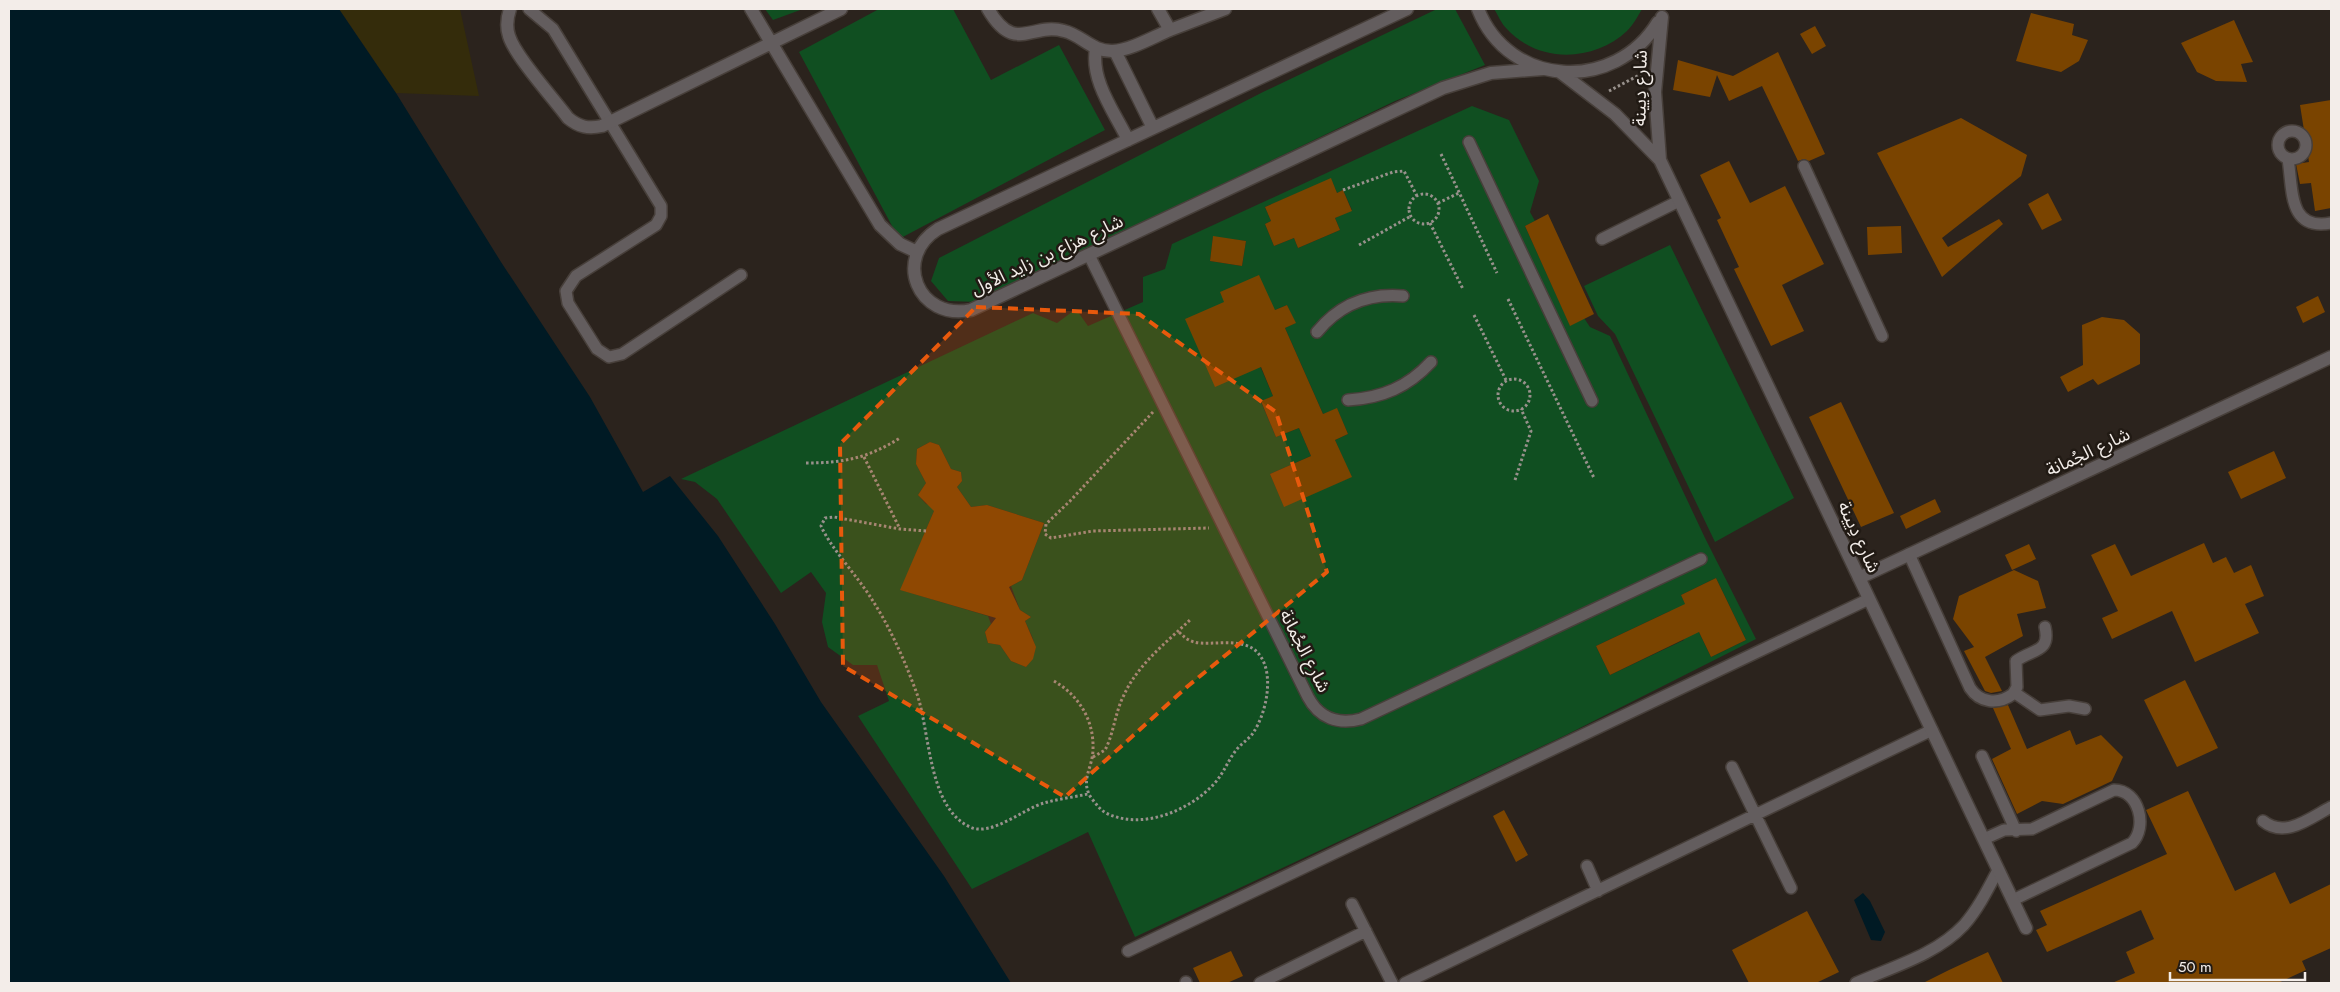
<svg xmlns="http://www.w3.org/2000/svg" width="2340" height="992" font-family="Jost,'Noto Sans Arabic',sans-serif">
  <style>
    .green { fill: #104f21; fill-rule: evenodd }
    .sand { fill: #342c0b }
    .water { fill: #001a24 }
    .building { fill: #7a4400 }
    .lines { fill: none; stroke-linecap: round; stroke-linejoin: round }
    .service-casing { stroke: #473f3a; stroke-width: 14 }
    .minor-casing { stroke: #473f3a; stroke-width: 15 }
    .path { stroke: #98918c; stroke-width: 3; stroke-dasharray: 2.5 2.5; stroke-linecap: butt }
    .service { stroke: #635d5e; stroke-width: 11 }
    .minor { stroke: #635d5e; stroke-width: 12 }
    .marked { fill: #e8590c; fill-opacity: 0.2; stroke: #e8590c; stroke-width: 4; stroke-dasharray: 10 6; stroke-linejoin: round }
    .labels { text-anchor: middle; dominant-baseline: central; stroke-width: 5; stroke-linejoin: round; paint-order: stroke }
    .street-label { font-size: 18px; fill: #f3ede9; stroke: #211a14 }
  </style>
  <rect width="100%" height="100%" fill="#2b231d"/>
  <path class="green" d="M765 9H803L773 20Z
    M879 9H953L991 80 1059 45 1105 130 899 239 799 52Z
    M1437 9H1455L1485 65 1395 101 978 302 948 301 931 281 939 258 1263 92Z
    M1494 9H1642C1638 16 1633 25 1627 31 1594 62 1538 64 1506 28 1501 23 1498 15 1494 9Z
    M1472 106 1509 120 1539 181 1530 212 1535 221 1525 226 1570 325 1584 318 1590 327 1610 336 1705 538 1756 639 1566 735 1135 937 1088 832 972 889 858 716 889 701 877 665H853L828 647 822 622 826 593 811 572 781 593 717 499 695 482 681 479 1033 313 1057 323 1076 309 1088 326 1143 302V277L1165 269 1172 244ZM1331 179 1337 193 1343 190 1352 210 1335 218 1340 230 1298 248 1294 238 1274 246 1265 224 1271 221 1265 207ZM1213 237 1246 241 1242 266 1210 261ZM1220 292 1275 310 1287 305 1295 323 1285 328 1323 414 1337 409 1348 434 1335 440 1351 477 1284 506 1270 474 1311 456 1299 428 1276 437 1261 402 1273 396 1258 361ZM930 442 939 445 951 469 961 472 962 481 957 487 971 507 987 505 1044 523 1022 580 1011 586 1020 610 1031 617 1025 621C1033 640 1042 649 1026 667L1011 661 1000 645 988 643 985 632 991 624 988 616 901 590 936 506 926 504 918 495 926 483 916 464 917 449ZM1716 578 1746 640 1711 657 1681 595ZM1670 611 1684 640 1610 675 1596 646Z
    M1670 245 1794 498 1715 542 1615 334 1598 316 1584 286Z"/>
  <path class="sand" d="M339 9H460L479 96 396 93Z"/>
  <path class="water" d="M9 9H339L396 93 501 262 590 397 643 492 670 476 718 536 775 624 821 702 944 876 1011 983H9Z
    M1863 893 1870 901 1885 932 1881 941 1871 940 1854 900Z"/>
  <path class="building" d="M2031 13 2074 24 2072 35 2088 40 2079 61 2061 72 2016 61Z
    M2234 20 2253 62 2241 64 2247 82 2216 81 2197 72 2181 43Z
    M1815 26 1826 46 1812 54 1800 34Z
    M1778 52 1825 154 1809 161 1804 159 1798 161 1762 86 1729 101 1717 75 1710 97 1673 90 1678 60 1733 76Z
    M2331 100V208L2315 211 2311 183 2300 184 2296 164 2309 162 2300 105Z
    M1961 118 2027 155 2021 176 1942 238 1948 247 1999 219 2003 224 1942 277 1877 153Z
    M1729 161 1750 203 1785 186 1824 264 1782 285 1804 331 1771 346 1734 269 1739 267 1717 220 1721 218 1700 175Z
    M1331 178 1337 193 1343 190 1352 211 1335 218 1340 230 1298 248 1294 238 1274 246 1265 224 1271 221 1265 207Z
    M2048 193 2062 220 2042 230 2028 204Z
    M1548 214 1594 314 1570 326 1525 226Z
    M1901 226 1902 253 1868 255 1867 227Z
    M1213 236 1246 241 1242 266 1210 261Z
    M1259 275 1275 310 1287 305 1296 323 1285 328 1323 414 1337 408 1348 434 1335 440 1352 477 1284 507 1270 474 1311 456 1299 428 1276 437 1261 401 1273 396 1261 367 1215 387 1185 319 1224 302 1220 292Z
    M2318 296 2325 312 2303 323 2296 307Z
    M2102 317 2124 320 2140 334V364L2098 385 2093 379 2068 392 2060 377 2083 365 2082 325Z
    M1841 402 1894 513 1861 527 1809 417Z
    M930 442 939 445 951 469 961 472 962 481 957 487 971 507 987 505 1044 523 1022 580 1009 587 1020 610 1031 617 1025 621 1036 647 1033 659 1026 667 1011 661 1000 645 988 643 985 632 996 618 900 590 934 511 918 495 926 483 916 464 917 449Z
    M2274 451 2286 478 2241 499 2228 472Z
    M1935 499 1941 512 1906 529 1900 516Z
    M2204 543 2213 563 2226 557 2234 573 2251 565 2264 596 2245 604 2259 633 2195 662 2172 611 2112 639 2102 618 2118 611 2091 555 2115 544 2131 576Z
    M2029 544 2036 559 2012 570 2005 555Z
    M2014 570 2038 581 2046 608 2017 614 2023 636 1985 657 2002 691 1991 693 1985 691 1964 651 1974 647 1953 619 1959 596Z
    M1716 578 1746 640 1711 657 1699 632 1610 675 1596 646 1685 604 1681 595Z
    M2185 680 2218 748 2177 767 2144 700Z
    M2008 705 2027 749 2070 730 2076 745 2101 735 2123 757 2112 781 2063 804 2042 801 2017 814 1992 759 2011 749 1993 708Z
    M2188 791 2235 891 2275 872 2290 904 2331 884V948L2302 961 2306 970 2278 983H2112L2135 973 2126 952 2154 939 2141 910 2047 952 2036 930 2047 925 2040 911 2167 854 2146 810Z
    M1504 810 1528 855 1516 862 1493 816Z
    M1807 911 1839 972 1816 983H1749L1732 950Z
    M1231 951 1243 976 1227 983H1200L1193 968Z
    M1988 952 2003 983H1923L1949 970Z"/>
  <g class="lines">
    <defs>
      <path id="service" d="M529 9 553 29 661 206V216L656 225 576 276 566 291 568 303 597 349 609 357 622 354 741 275
        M2278 145a14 14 0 1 1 28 0a14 14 0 1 1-28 0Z
        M1469 142 1592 401
        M2288 159C2293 190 2288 231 2331 223
        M1804 166 1882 336
        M1602 239 1679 201
        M1089 255 1308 697C1319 718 1338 725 1361 719L1701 559
        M1317 332C1339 305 1368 293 1403 296
        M1348 400C1382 398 1408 387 1431 362
        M1909 554 1970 688C1980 703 1998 705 2013 694L2017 687 2016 661C2032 649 2051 653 2045 627
        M2015 693 2040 710 2069 706 2085 709
        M1982 756 2016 831
        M1732 767 1791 888
        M2263 821C2285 839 2310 818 2331 807
        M1984 839 2004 830 2032 829 2114 790C2139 790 2148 827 2132 843L2013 900
        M1587 866 1598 891
        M1352 904 1392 983
        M1128 951 1869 599
        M1186 982V983
        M1260 983 1366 931
        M1405 983 1932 730
        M1856 983C1892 967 1936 955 1964 925 1978 909 1988 889 1998 870"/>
      <path id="minor" d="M510 9C507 18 506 27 509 36 515 56 554 99 568 118 579 127 588 129 602 126L841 9
        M751 9 880 225 900 244 917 252
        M988 9C1015 55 1031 22 1064 31 1082 35 1092 52 1113 51 1131 50 1153 37 1170 30L1158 9
        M1407 9 938 229C892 258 918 321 971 310L1443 88 1491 73 1543 69
        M1478 9C1509 88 1615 93 1658 22
        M1662 17 1655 92 1660 160 2026 928
        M1170 30 1225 9
        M1096 49C1090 80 1115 113 1128 140
        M1115 51 1153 128
        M1560 72 1615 114 1660 160
        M1859 578 2331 357"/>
    </defs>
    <use href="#service" class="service-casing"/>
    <use href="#minor" class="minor-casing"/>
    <path class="path" d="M1609 91 1643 73
      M1441 154 1497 273
      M1343 190 1393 172 1404 171 1417 196
      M1409 209a15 15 0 1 1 30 0a15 15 0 1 1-30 0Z
      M1438 203 1459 193
      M1430 223 1463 289
      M1359 245 1411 216
      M1508 299 1594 478
      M1474 315 1506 380
      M1498 395a16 16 0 1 1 32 0a16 16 0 1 1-32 0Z
      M1153 412 1070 501 1046 524 1045 534 1051 538 1093 531 1209 528
      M864 457 900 529
      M806 463C844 463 868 458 900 438
      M1515 480 1531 431 1521 409
      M926 531 900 529 834 517 825 518 821 526C830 547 858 577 871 598 890 627 905 661 917 694 930 731 928 808 970 827 991 837 1023 809 1044 803 1058 799 1074 797 1088 794
      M1054 681C1078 695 1094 719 1093 749 1093 768 1079 781 1092 799 1097 805 1101 811 1108 814 1144 830 1190 810 1214 784 1224 773 1228 760 1237 749 1242 743 1249 739 1253 733 1266 714 1274 677 1261 657 1247 634 1211 647 1194 642 1187 640 1183 636 1178 631
      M1093 757 1105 750C1114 733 1115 712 1124 695 1138 664 1167 642 1191 619"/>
    <use href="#service" class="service"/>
    <use href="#minor" class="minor"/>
  </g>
  <path class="marked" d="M976 307 1139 314 1276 412 1327 572 1188 686 1065 797 843 666 840 444Z"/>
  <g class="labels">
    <g class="street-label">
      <text transform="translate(1640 88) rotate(-89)">شارع دِيينة</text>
      <text transform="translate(1047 255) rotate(-25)">شارع هزاع بن زايد الأول</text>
      <text transform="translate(2088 452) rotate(-25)">شارع الجُمانة</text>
      <text transform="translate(1859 537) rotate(65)">شارع دِيينة</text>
      <text transform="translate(1305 651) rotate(63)">شارع الجُمانة</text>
    </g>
  </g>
  <rect width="2340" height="992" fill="none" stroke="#f3ede9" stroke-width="20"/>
  <path d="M2170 972v8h135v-8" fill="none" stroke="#f3ede9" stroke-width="2.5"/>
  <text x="2178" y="972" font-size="15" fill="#f3ede9" stroke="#211a14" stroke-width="4" paint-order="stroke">50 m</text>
</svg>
